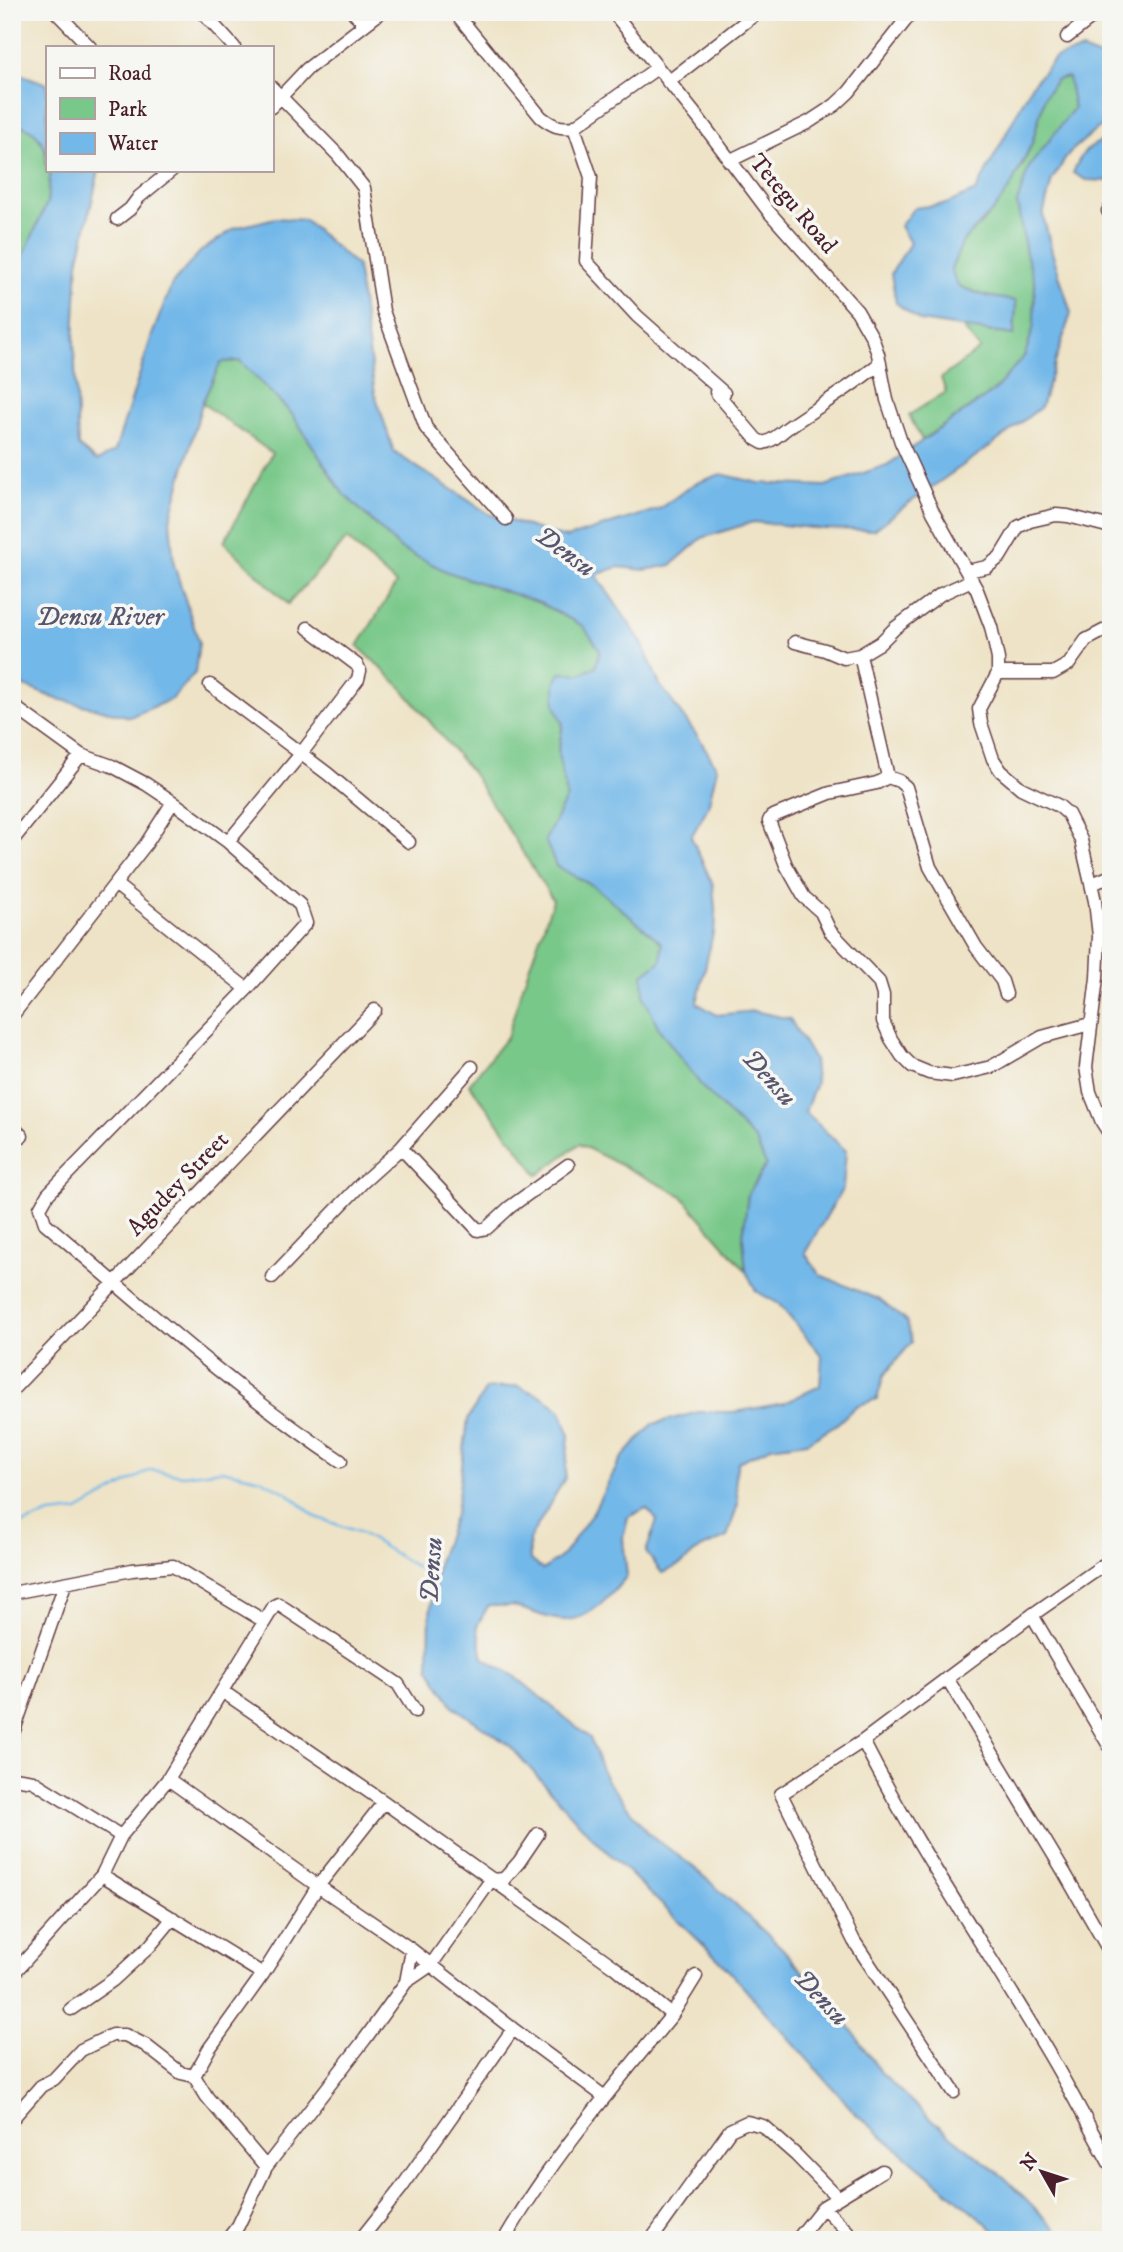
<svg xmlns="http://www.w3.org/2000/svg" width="1123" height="2252" font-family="'IM FELL DW Pica',serif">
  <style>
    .green { fill: #78c889; stroke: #61745a; stroke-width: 2 }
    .water { fill: #72b8e9; stroke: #5e6c8a; stroke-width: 2 }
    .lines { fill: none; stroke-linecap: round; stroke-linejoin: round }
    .stream { stroke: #72b8e9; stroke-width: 2.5 }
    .minor-casing { stroke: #633c42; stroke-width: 15 }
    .minor { stroke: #fff; stroke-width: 12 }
    .labels { text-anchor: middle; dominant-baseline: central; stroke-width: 7; stroke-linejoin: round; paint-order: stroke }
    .street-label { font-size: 24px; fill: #4a1f2b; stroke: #f6f6f2 }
    .water-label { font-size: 26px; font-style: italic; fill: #58556e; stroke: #f6f6f2 }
  </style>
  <rect width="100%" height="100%" fill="#f6f6f2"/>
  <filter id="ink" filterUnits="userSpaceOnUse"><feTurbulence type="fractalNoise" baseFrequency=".0143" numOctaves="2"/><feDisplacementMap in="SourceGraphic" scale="14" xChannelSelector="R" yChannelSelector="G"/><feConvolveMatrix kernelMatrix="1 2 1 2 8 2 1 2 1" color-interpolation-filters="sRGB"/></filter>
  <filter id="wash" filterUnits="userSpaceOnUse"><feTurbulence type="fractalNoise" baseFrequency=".00686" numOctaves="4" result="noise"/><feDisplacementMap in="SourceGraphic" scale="28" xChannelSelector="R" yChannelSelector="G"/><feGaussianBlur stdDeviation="1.57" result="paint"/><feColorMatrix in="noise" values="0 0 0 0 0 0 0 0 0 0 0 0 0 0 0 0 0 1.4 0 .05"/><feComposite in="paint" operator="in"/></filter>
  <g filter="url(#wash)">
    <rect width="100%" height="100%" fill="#eee3c6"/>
    <path class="green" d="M1068 76 1074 108 1029 167 1017 203 1026 253 1035 283 1034 326 1025 355 994 391 922 440 909 415 946 392 941 378 980 349 962 327 1014 335 1016 301 985 296 958 286 951 269 963 241 993 211 1023 165 1032 143 1045 96 1056 80Z
      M12 122 32 128 45 148 47 170H51L47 203 14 277 17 394 12 419Z
      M240 361 292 414 342 492 401 549 448 572 540 603 584 626 600 650 596 667 581 674 560 673 555 705 563 723 558 753 567 797 558 815 556 866 595 887 662 943 659 1029 704 1089 756 1141 766 1165 748 1194 743 1237 746 1271 681 1195 579 1144 538 1175 469 1084 507 1037 523 985 553 900 473 774 402 688 358 646 396 584 347 539 288 604 224 542 272 453 202 403 221 362Z"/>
    <path class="water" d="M1082 50 1105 59 1111 87V121L1097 129 1069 153 1052 180 1043 215 1052 252 1071 313 1041 407 992 445 905 506 874 530 822 529 753 522 702 538 671 565 645 570 618 567 596 575 641 641 660 685 701 741 717 768 708 807 691 837 713 885 716 920 697 1003 717 1015 754 1011 790 1019 814 1060 816 1083 805 1112 846 1151 843 1188 805 1253 820 1275 880 1300 907 1322 912 1342 884 1375 877 1399 856 1406 837 1424 807 1442 771 1447 738 1462 735 1478 738 1504 727 1537 696 1551 682 1564 662 1573 646 1552 657 1520 646 1508 628 1517 623 1538 627 1576C612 1594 590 1620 565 1620 547 1620 533 1611 516 1607 507 1605 497 1606 488 1606L477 1626 483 1658 516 1677 590 1738 605 1778 648 1833 696 1869 782 1948 845 2020 882 2074 931 2120 1005 2178 1067 2240H1003L986 2223 856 2114 722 1963 589 1834 510 1746 453 1706 429 1668 430 1614 438 1562 456 1512 468 1419 486 1389 517 1386 544 1397 561 1411 569 1434 565 1478 529 1540 530 1559 543 1570 564 1554 593 1512 621 1459 653 1424 699 1412H735L784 1403 820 1386 822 1356 779 1304 756 1291 746 1271 743 1237 748 1194 766 1165 756 1141 704 1089 659 1029 644 997 643 975 661 961 662 943 595 887 556 866 545 840 567 797 558 753 563 724 555 705V683L560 673 581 674 596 667 600 650 583 626 540 603 448 572 401 549 342 492 292 414 240 361 221 362 202 403 170 520 174 565 199 642 195 673 172 699 130 717 54 698 12 681V419L17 394 14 277 47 203 51 170H99L78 263 74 339 78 446 97 461 115 451 152 335 172 284 200 252 235 228 275 218 305 220 357 266 375 394 394 452 491 515 566 538 659 509 694 484 721 474 759 483 825 486 887 465 994 391 1025 355 1034 326 1035 283 1026 253 1017 203 1029 167 1074 108 1068 77 1056 80 1045 96 1032 143 1010 188 993 211 963 241 951 269 958 286 985 296 1016 301 1014 335 920 321 896 303 891 274 910 243 900 226 914 208 946 204 976 191 1031 86 1055 58Z
      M12 71 47 84V155C40 133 33 129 12 122Z
      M1111 139V179L1108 181 1086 180 1073 173C1081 153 1089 143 1111 139Z"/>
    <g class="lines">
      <path class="stream" d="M12 1529 20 1525 50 1514 78 1511 150 1470 183 1475 222 1470 261 1479 287 1493 316 1517 361 1533 438 1580"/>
    </g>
  </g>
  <g filter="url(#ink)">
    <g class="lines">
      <defs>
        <path id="minor" d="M56 12 90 47
          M202 12 234 47
          M353 12 365 24
          M455 12 541 117C553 126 559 129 574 127L657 68
          M613 12 699 119 769 212 857 311 872 337 878 354 887 400 901 442 933 512 977 590 991 627 998 659V673L979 709 981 723 993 759 1001 771 1021 788 1059 806 1068 814 1081 840 1095 901 1099 936 1097 978 1086 1067 1090 1092 1102 1122 1111 1136
          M1067 37 1099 12
          M668 82 758 12
          M271 87 338 155 364 188 383 311 426 428 506 519
          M271 107 307 69 381 12
          M574 127 591 177 586 261 637 316 724 393
          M729 161 809 122 835 105 849 92 912 12
          M1108 211 1111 217
          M117 219 130 209 139 197 172 170
          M716 392 756 439 763 443C774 441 781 432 790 426 820 405 852 387 880 363
          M967 571 987 567 1000 557 1018 527 1030 521 1056 515 1068 516 1111 527
          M795 642 825 650 844 658 860 655 880 643 895 628 941 594 972 580
          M860 655 888 777
          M998 673H1053L1069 664 1086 640 1111 627
          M210 685 328 774 409 842
          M12 705 81 755 112 766 146 784 173 802 228 842 300 905 306 923 247 989 48 1194 40 1208 45 1223C141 1305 236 1391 341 1461
          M12 841 81 755
          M228 842 300 755 358 679 360 671 357 665 308 628
          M115 884 247 989
          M1092 884 1111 876
          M1006 994 1002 981 976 947 930 867 906 787 899 781 888 777 877 783 830 793 771 817 769 821 786 865 804 897 821 912 830 931 879 982 883 995V1021L891 1039 902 1056 912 1066 929 1073 953 1076 991 1067 1042 1037 1090 1024
          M12 1016 146 844 173 802
          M12 1126 22 1136
          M401 1148 478 1230 487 1228 510 1207 568 1165
          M272 1277 362 1183 401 1148 472 1067
          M12 1390 375 1010
          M12 1593 132 1570 173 1566 264 1621
          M1032 1615 1111 1749
          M947 1678 1064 1872 1111 1954
          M222 1691 384 1802 613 1966 672 2015C613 2087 551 2159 504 2240
          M12 1736 65 1584
          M863 1741C917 1848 985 1946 1046 2049 1069 2087 1089 2127 1111 2166
          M14 1778 33 1781 121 1836
          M168 1779 318 1886 412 1950 513 2029 605 2097
          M102 1875 263 1974
          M12 1975 102 1875 121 1836 168 1779 274 1606 278 1604 398 1684 415 1711
          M406 1982 431 1965 491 1880 504 1879 519 1862 538 1834
          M71 2009 113 1980 149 1947 173 1918
          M672 2015 696 1976
          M194 2076 209 2049 263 1974 318 1886 384 1802
          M954 2092 854 1941 781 1794 863 1741 1032 1615 1111 1560
          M12 2119 41 2086 54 2079 81 2050 112 2035H125L145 2045 181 2073 194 2076 207 2097 266 2167
          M227 2240 238 2226 266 2167 365 2039 406 1982 412 1950
          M360 2240 402 2187 513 2029
          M651 2240 730 2130 747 2122 763 2126 796 2155 838 2198
          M797 2240 823 2207
          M856 2240 823 2207 882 2171"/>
      </defs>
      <use href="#minor" class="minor-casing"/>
      <use href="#minor" class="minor"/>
    </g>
  </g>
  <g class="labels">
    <g class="street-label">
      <text transform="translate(793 204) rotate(50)">Tetegu Road</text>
      <text transform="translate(178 1184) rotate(-46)">Agudey Street</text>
    </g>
    <g class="water-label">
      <text transform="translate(565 552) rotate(36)">Densu</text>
      <text x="100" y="617">Densu River</text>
      <text transform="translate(769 1078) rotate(48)">Densu</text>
      <text transform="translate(432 1570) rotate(-86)">Densu</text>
      <text transform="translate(821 1998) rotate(47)">Densu</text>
    </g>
  </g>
  <rect width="1123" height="2252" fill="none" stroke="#f6f6f2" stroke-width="42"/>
  <rect x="46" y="46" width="228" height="126" fill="#f6f6f2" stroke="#b1a0a2" stroke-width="2"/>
  <rect x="60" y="68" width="35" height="10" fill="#ffffff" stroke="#b1a0a2" stroke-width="2"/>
  <text x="108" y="80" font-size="21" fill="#4a1f2b">Road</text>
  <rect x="60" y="98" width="35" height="21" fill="#78c889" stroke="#b1a0a2" stroke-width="2"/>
  <text x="108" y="116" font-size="21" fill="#4a1f2b">Park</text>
  <rect x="60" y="133" width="35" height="21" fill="#72b8e9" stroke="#b1a0a2" stroke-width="2"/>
  <text x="108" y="150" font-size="21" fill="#4a1f2b">Water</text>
  <g transform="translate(1042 2172) rotate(309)" stroke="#f6f6f2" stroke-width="5" paint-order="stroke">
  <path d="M0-5L12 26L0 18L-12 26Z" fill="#4a1f2b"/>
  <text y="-10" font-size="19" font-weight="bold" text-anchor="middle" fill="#4a1f2b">N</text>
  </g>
</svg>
